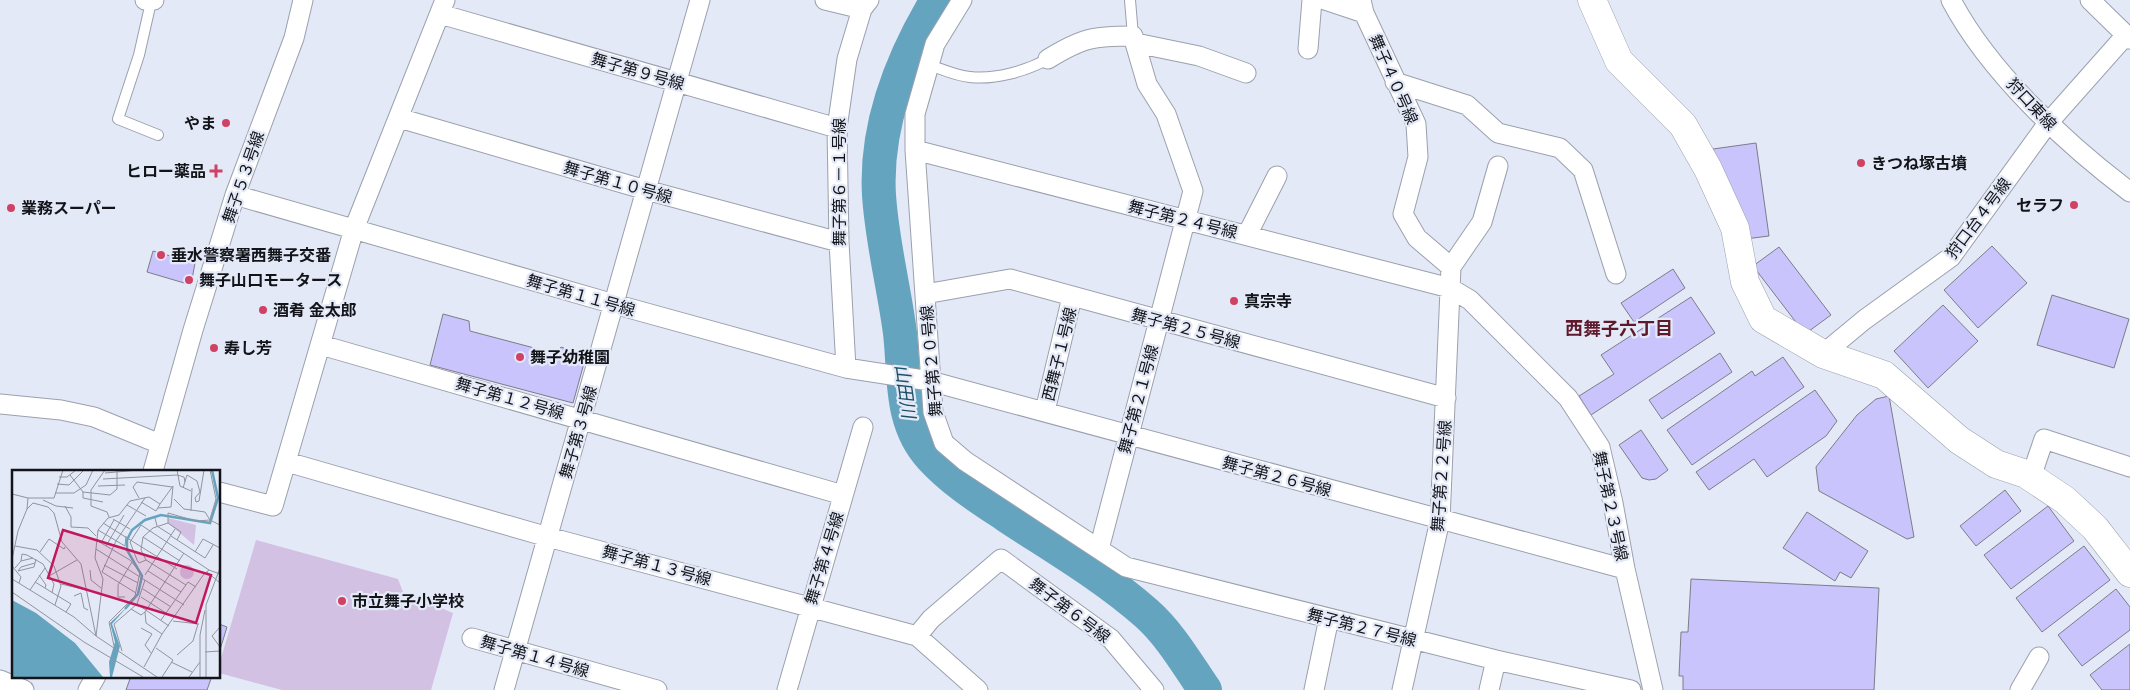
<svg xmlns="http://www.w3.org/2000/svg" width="2130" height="690" font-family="Ubuntu,'Noto Sans JP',sans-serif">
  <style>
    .green { fill: #d2c1e2 }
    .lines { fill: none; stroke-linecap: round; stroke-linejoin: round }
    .river { stroke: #65a4bf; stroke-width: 34 }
    .building { fill: #c9c4fb; stroke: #7d7c89 }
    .service-casing { stroke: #9ba0ad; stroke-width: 12 }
    .minor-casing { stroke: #9ba0ad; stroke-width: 21 }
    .secondary-casing { stroke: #9ba0ad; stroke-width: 29 }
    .service { stroke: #fff; stroke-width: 10 }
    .minor { stroke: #fff; stroke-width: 19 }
    .secondary { stroke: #fff; stroke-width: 28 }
    .poi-dot { fill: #d14164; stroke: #e4e9f7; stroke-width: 2 }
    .labels { text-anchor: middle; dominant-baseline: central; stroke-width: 4.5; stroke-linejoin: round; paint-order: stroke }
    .street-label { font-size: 16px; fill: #121419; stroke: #e4e9f7 }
    .poi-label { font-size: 16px; font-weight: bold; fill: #121419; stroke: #e4e9f7; text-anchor: start }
    .neighbourhood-label { font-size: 18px; font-weight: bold; fill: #5e192a; stroke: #e4e9f7 }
    .water-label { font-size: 18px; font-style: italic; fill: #1b4f63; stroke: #e4e9f7 }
    .inset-river { fill: none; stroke: #65a4bf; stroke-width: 2.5 }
    .inset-road { fill: none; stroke: #90949e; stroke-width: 1 }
    .view { fill: #c2185b; fill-opacity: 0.15; stroke: #c2185b; stroke-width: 2.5 }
    .inset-edge { fill: none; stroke: #121419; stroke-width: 2.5 }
  </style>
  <rect width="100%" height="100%" fill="#e4e9f7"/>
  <path class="green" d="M256 540 398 579 403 592 453 613 431 690H282L219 673V665Z"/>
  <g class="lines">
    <path class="river" d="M937 0C902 58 875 126 879 195 882 242 894 287 900 333 905 376 899 422 931 457 954 482 980 498 1007 516 1054 547 1104 576 1146 613 1170 634 1187 664 1205 690"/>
  </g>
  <path class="building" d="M1756 143 1769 236 1745 239 1706 150Z
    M1992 246 2027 283 1978 328 1944 290Z
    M1779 247 1831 315 1805 334 1753 266Z
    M153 251 195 263 191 285 147 272Z
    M1673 269 1685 288 1634 322 1621 303Z
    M2052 295 2129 319 2114 368 2037 345Z
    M1691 297 1715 333 1591 415 1579 396 1614 374 1601 355Z
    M1943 305 1978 341 1928 388 1894 351Z
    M443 314 469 321 470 331 557 354 561 347 586 356 573 403 430 365Z
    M1720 353 1732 372 1662 419 1649 400Z
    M1783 357 1804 387 1692 465 1667 430 1752 371 1755 376Z
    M1815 390 1837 421 1826 436 1767 477 1754 459 1709 490 1696 472Z
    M1889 396 1914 537 1907 539 1819 491 1816 467 1857 415 1876 399Z
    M1641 430 1668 470 1656 479 1649 480 1642 478 1619 445Z
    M2005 490 2021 511 1976 546 1960 526Z
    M2048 506 2074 541 2011 589 1984 555Z
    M1807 512 1868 551 1851 578 1840 572 1835 581 1783 548Z
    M2084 546 2110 580 2042 632 2016 598Z
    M1691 579 1879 588 1874 690H1683V676H1679L1681 632H1688Z
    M2116 589 2130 607V630L2082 666 2058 635Z
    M219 624 227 627 219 653Z
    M2130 644V690H2102L2090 675Z
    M131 676H212L207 690H126Z"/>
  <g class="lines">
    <defs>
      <path id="service" d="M1130 0 1133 36
        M151 2 139 55 118 119 158 135
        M929 65C942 69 956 76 970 77 995 80 1026 71 1048 59"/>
      <path id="minor" d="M145 0H154
        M825 0 862 9
        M962 0 935 44 915 114V150L933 412 944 443 965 461 1126 567 1496 660 1631 690
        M1325 0 1364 13
        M1361 0 1364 13 1416 124 1418 157 1403 214 1417 238 1451 267 1440 520 1402 690
        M1951 0C1989 72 2065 143 2130 192
        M2090 0 2130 39
        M440 14 837 128
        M1136 43 1199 56 1246 73
        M1308 49 1312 0
        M1048 59C1082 38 1093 36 1133 36L1147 84 1166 114 1193 191 1099 549
        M1395 82 1467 105 1498 133 1560 148 1583 170 1616 274
        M399 118 646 190 839 242
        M915 150 1450 288 1470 300 1568 398 1600 447 1613 503 1625 569 1653 690
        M235 195 614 304 846 368 930 381 1625 569
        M1247 235 1277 176
        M1451 267 1482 222 1498 166
        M925 294 1010 279 1446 398
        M321 345 843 495
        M1823 354 1864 320 1951 257 2048 123 2126 35
        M846 368 839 242 837 128 847 59 862 9 869 0
        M0 404 61 410 94 417 160 444
        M1045 411 1072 297
        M287 462 548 537 917 636 931 619 1001 559 1111 639 1154 690
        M153 471 193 330 235 195 294 38 303 0
        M2031 477 2044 439 2130 467
        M219 492 273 506 354 229 445 0
        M917 636 978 690
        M472 638 657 690
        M0 680 24 690
        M88 690 96 676
        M504 690 700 0
        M787 690 863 427
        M1314 690 1329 618
        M1489 690 1496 660
        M2020 690 2039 657"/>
      <path id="secondary" d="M1592 0 1619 61 1683 125 1708 169 1735 228 1745 282 1763 319 1823 354 1884 375 1959 440 1996 464 2026 474 2065 500 2095 528 2130 573"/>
    </defs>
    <use href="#service" class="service-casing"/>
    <use href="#minor" class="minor-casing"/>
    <use href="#secondary" class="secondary-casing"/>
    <use href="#service" class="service"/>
    <use href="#minor" class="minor"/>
    <use href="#secondary" class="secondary"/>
  </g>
  <g class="poi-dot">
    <circle cx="226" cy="123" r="5"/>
    <circle cx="1861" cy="163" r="5"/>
    <path d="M213.5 163.5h5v5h5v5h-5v5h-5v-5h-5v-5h5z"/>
    <circle cx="2074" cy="205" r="5"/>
    <circle cx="11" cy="208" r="5"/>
    <circle cx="161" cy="255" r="5"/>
    <circle cx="189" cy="280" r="5"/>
    <circle cx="1234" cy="301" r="5"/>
    <circle cx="263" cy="310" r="5"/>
    <circle cx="214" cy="348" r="5"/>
    <circle cx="520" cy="357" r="5"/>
    <circle cx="342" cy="601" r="5"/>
  </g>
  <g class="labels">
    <g class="street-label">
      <text transform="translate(638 71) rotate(16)">舞子第９号線</text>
      <text transform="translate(1394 79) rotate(66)">舞子４０号線</text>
      <text transform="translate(2032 104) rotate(47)">狩口東線</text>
      <text transform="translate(243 177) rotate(-71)">舞子５３号線</text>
      <text transform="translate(618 182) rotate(16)">舞子第１０号線</text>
      <text transform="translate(839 182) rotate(-90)">舞子第６－１号線</text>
      <text transform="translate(1978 218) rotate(-53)">狩口台４号線</text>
      <text transform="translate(1183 219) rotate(14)">舞子第２４号線</text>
      <text transform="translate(581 295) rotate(16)">舞子第１１号線</text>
      <text transform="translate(1186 328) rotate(15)">舞子第２５号線</text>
      <text transform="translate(1059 354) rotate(-76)">西舞子１号線</text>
      <text transform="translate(931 361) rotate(-95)">舞子第２０号線</text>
      <text transform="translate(510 398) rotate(16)">舞子第１２号線</text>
      <text transform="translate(1138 399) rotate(-75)">舞子第２１号線</text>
      <text transform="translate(578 432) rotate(-74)">舞子第３号線</text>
      <text transform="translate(1277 476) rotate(15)">舞子第２６号線</text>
      <text transform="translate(1441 476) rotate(-86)">舞子第２２号線</text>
      <text transform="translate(1611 506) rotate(78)">舞子第２３号線</text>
      <text transform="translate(824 558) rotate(-73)">舞子第４号線</text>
      <text transform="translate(657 565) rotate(15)">舞子第１３号線</text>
      <text transform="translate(1070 610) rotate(37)">舞子第６号線</text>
      <text transform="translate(1362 627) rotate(14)">舞子第２７号線</text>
      <text transform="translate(535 656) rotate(16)">舞子第１４号線</text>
    </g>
    <g class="poi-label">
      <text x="216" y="123" text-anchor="end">やま</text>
      <text x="1871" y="163">きつね塚古墳</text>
      <text x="206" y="171" text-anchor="end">ヒロー薬品</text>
      <text x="2064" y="205" text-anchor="end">セラフ</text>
      <text x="21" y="208">業務スーパー</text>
      <text x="171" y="255">垂水警察署西舞子交番</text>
      <text x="199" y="280">舞子山口モータース</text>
      <text x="1244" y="301">真宗寺</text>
      <text x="273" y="310">酒肴 金太郎</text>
      <text x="224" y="348">寿し芳</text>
      <text x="530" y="357">舞子幼稚園</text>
      <text x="352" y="601">市立舞子小学校</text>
    </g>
    <g class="neighbourhood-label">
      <text x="1619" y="328">西舞子六丁目</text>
    </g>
    <g class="water-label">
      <text transform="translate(906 391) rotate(82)">山田川</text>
    </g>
  </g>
  <g transform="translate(12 470)">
    <rect width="208" height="208" fill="#e4e9f7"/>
    <path d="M156 48 184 55 182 75 156 53ZM168 102a7 7 0 1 1 14 0a7 7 0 1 1-14 0Z" fill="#d2c1e2"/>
    <path d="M0 130 24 143 63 173 91 207H0ZM116 136 100 154 108 176 100 207H98L97 192 103 172 98 153Z" fill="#65a4bf"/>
    <path class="inset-river" d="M113 139 126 124 130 106 115 80V70L120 60 133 50 149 45 198 53 206 28 200 0"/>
    <path class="inset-road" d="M93 0 79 20V36L95 42 97 47M165 0 168 16 179 21M93 3 127 0M58 5 71 22 98 25 105 19V0M47 7H55L64 0M91 9 165 5 172 7 173 12M45 14 57 15 72 0M86 16 113 15M171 18 175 5 185 11 188 22 183 28 184 32 187 31 192 0M71 22V28L91 32M43 23H62L74 15 81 0M0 24 16 28 15 39M16 28H42L51 0M127 28 121 17 125 12 160 17M162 29 172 39 193 42 198 50 208 55M31 30 44 36 61 38M129 32 144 41 148 34M115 35 134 46M53 36 59 47V57L76 58 84 66M146 38 159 37 161 16M15 39 21 33 36 37 42 43 50 72 69 94 84 166 145 207M179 41 180 18M156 43 184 51 198 50M156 43V53L169 62 165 70M143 48 145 56 159 65M101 49 118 59M198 49 204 29 198 0M91 53 165 99M86 60 113 76 114 66M159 66 193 88 201 75M131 67 168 91M84 70 118 90 128 102 123 126 97 152 102 176M89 73 102 50M3 76 25 80 42 96 49 116 43 135M94 76 112 45M84 79 172 135M28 82 37 69 52 79 53 77M183 82 191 69 208 78M0 89 6 61 15 39M134 90 129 80 131 67 141 58 156 53M9 91 10 84 15 85 31 94 42 114 40 123M92 95 126 113M0 96 9 107 7 113M3 98 9 91 21 88M78 100 79 110 89 118M6 101 9 97 23 93 24 89M6 101 22 97 23 93M136 101 169 122M90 102 104 71 133 28M90 102 124 123M195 102 208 113M27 105 34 115 33 118M133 105 163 59M37 106 65 90M0 109 62 147 84 166 91 109 83 88 86 60 96 48 107 45 118 31 137 27 148 34 161 16M23 112 59 134 54 142M49 114 74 120M174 115 134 90 127 93 125 90 118 72 129 55 197 100M131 119 159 137M18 120 33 98M0 122 72 172 131 207M62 126 69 123 72 138 76 140M113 127H106V115L120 92M129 127 154 143M125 134 157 156M119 139 129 145 133 142 172 83M133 142 134 153 150 164M149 150 176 112 184 117M161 151 187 154M208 157 200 166 208 177M129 158 140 164 133 175 139 183M144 178 161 190 150 207M110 181 102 154 125 134 133 110M193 182 208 181M165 185 181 171 186 154M159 192 180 202M132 197 150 164 192 104 197 100 208 104M177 207 188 192M188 207V165L193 140M194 207V135L208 98"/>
    <path class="view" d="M51 60 199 105 184 153 36 108Z"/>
    <rect width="208" height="208" class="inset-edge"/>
  </g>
</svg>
